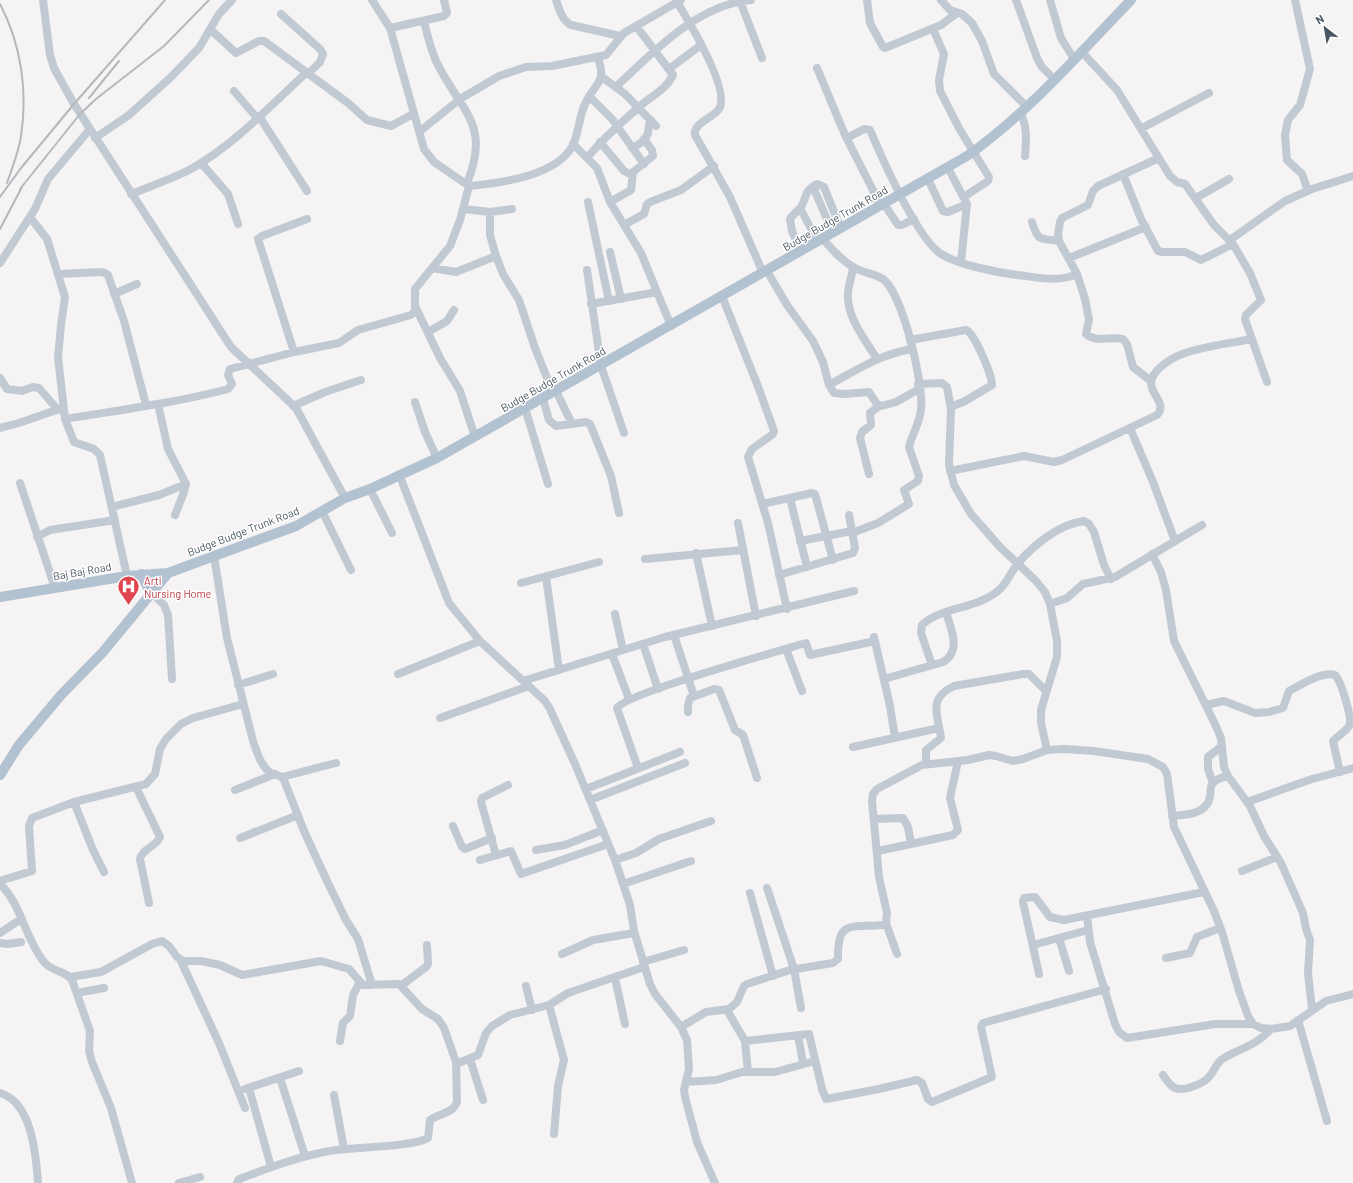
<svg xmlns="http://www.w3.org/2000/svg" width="1353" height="1183" font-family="Barlow,sans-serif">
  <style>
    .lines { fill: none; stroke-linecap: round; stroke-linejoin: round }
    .minor { stroke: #c1cad2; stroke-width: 8 }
    .major { stroke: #b3c2d1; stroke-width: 10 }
    .rail { stroke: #b5b8bd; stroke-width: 2 }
    .labels { text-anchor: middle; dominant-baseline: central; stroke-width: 3; stroke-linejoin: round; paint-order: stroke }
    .street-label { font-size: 11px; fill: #4a5661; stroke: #fff }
    .health-label { font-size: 11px; fill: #be3a42; stroke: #fff; text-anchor: start }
  </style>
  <rect width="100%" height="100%" fill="#f5f3f3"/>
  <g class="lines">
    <path class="minor" d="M43 0 50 55 54 68 74 104 231 347 296 408 345 498
      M556 0C559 9 562 20 571 25L620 36
      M867 0 870 23 883 47 885 48 941 25 957 13
      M941 0 950 10 962 14 972 23 982 41 994 74 1026 106
      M1016 0 1037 58 1042 67 1054 79
      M1050 0 1061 38 1074 59
      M1295 0 1310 69 1300 105 1288 120 1285 135 1287 160 1302 174 1308 191
      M740 1 762 58
      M677 2C688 20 731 90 719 109 713 118 693 123 695 135L730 197 763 273
      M281 14 320 49 323 54 320 62 308 74
      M424 22C428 36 431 52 438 65 462 112 491 125 467 183
      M390 28 444 16 447 13 444 0
      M210 29 236 53 259 41H264L348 103 367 120 391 126 413 114
      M933 29 944 54 939 80 940 91 960 130 989 177 988 181 964 197
      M1081 51 1117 90 1170 176 1177 182 1185 184 1214 225 1233 244 1250 273 1261 300 1246 315 1245 319 1267 382
      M817 68 845 135 881 206
      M669 69 701 45
      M602 77 625 94 656 126
      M616 87C652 53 698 4 751 0
      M234 91 257 118
      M589 96 612 119 644 164
      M1020 112C1028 128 1026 140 1025 156
      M259 116 307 191
      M1142 128 1209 93
      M419 132 460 99 499 76 526 67 552 66 606 55 624 33 681 0
      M95 138 129 115 170 78 199 48 219 14 232 0
      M847 138 864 129 870 130C882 158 917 238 941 254 959 265 995 272 1017 275 1037 277 1058 283 1077 274
      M600 142 624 171 632 175
      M573 144 597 168 610 202 641 253 671 326
      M632 148C638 145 646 141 648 133 649 128 648 125 651 120
      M588 157C603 138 621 123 639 107 651 96 666 90 673 75L637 27
      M201 163 228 194 238 224
      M948 168 967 204 961 262
      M1123 174 1141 219 1158 251 1162 252H1185L1201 260 1233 244
      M928 179 943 211 948 212 967 204
      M469 186C501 183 557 176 573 145 579 132 579 117 585 104 595 82 607 84 598 58
      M813 187 833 233
      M131 194C151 186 172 179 191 169 234 145 270 106 306 73
      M1196 198 1229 179
      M588 202 609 301
      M610 202 631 190 633 172 653 156 652 150 644 139
      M884 204 898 225H902L914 219
      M800 208 818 242
      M464 209 490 212 512 209
      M490 212V235L496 256 503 274 519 300 535 348 553 393
      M30 217 47 239 65 297 61 325 58 357 65 419 74 442 94 449 100 455 127 576
      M1032 222C1038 242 1040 238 1059 241
      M624 225 644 214 647 204 650 202 681 190 714 166
      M823 239C833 251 843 262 857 269 865 273 875 274 883 279 903 294 924 385 921 409 920 423 912 434 909 447L919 476 918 481 904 490 909 504 878 523 852 533
      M1230 240 1285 201 1312 189 1353 176
      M801 251 792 231 790 219C793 214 798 211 801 207 808 195 803 192 817 184L824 187 841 229
      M610 252 621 299
      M1069 258 1146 227
      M0 263 35 209 48 179 90 129
      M853 267C852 277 847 288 848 297 848 319 866 341 877 359
      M432 268 456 272 496 256
      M587 270 601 366 624 433
      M767 271 787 305 813 341 823 362 829 385 834 393 844 394 869 392 877 404 881 406 896 402 919 389
      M59 274 103 272 108 275 124 321 146 405
      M114 294 137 284
      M722 296 759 389 774 431 773 434 752 449 748 457 768 523 787 609
      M591 304 657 292
      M416 308 440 358 460 391 475 437
      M428 332 447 321 454 310
      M910 340 966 330C974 332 992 375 992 385L965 401 951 407
      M294 352 258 239 262 236 307 219
      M0 378 7 389 22 391 33 387 39 388 58 410
      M1151 381 1133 367 1127 344 1123 339C1112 336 1095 343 1086 334L1089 320 1085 299 1077 274 1059 241 1058 234 1060 222 1062 218 1088 205 1093 191 1098 186 1159 158
      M918 384 942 383 947 387 951 409 949 464 954 485 971 514 1000 547 1035 580 1045 592 1050 604 1057 641V657L1041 710V723L1047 750
      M829 385C856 370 881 354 912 349
      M556 391 572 424
      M543 399 549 420 556 426 586 422 590 424 611 476 619 513
      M415 402 425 432 437 458
      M158 404 168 449 186 484 184 492 175 515
      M293 406 325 392 361 380
      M525 408 548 484
      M65 419C120 410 175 403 228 389L232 384 228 375 230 369 294 352 339 343 358 330 411 315 415 311V289L450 246 460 220 469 186 434 162 424 149 390 28 372 0
      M0 428 19 423 62 408
      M1130 428 1153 482 1175 541
      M950 471 1024 456 1054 462 1062 460 1157 415C1166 405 1155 398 1152 388 1146 372 1173 357 1185 353 1205 346 1231 343 1252 339
      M399 474 449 603 480 641 545 701 550 709 575 764 615 860 630 905 634 931 650 984 655 994 681 1027 687 1040 689 1069 684 1090 685 1097 697 1142 715 1183
      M869 474 860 438 862 432 871 425 870 413 879 406
      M20 483 55 588
      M370 489 392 533
      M790 498 807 567
      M762 504 812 493 815 494 833 560
      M112 507 159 495 186 484
      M322 511 351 570
      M738 523 756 616
      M37 537 50 530 115 520
      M800 541 852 531
      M696 553 712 626
      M1152 554 1161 572 1166 590 1174 641 1214 722 1221 738 1224 767 1228 776 1250 806 1264 836 1281 863 1303 913 1306 929 1310 940 1308 973 1312 1009
      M214 556 227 638 253 741C257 752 261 768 273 774 278 776 281 775 284 780L304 831 327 881 346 920 358 939 372 985
      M645 559 743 550
      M779 575 853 553 855 548 849 515
      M546 577 559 670
      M521 583 599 562
      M152 593 164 605 168 615 172 679
      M1050 604 1067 598 1083 584 1115 577 1202 525
      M615 614 623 650
      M674 635 694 696
      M874 637 890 706 895 738
      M643 644 658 689
      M786 649 802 691
      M612 654 629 699
      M932 665 921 633 922 625C942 606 976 610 999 590 1007 583 1011 572 1018 563 1034 545 1059 524 1084 521L1089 524 1094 532 1104 565 1111 579
      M398 674 480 641
      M884 679 943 662C962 651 951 629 946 612
      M523 681 665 637 854 591
      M238 685 273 674
      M1206 705 1224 701 1255 713 1269 712 1283 708 1289 691C1301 685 1322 671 1335 675 1341 681 1353 719 1349 726 1346 731 1338 736 1333 741L1340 772
      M688 712V705L690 698 714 689 719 690 735 730 743 735 757 778
      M440 718 529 686
      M853 747 939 728
      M926 764V750L941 738C938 714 927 699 954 686L1023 674H1029L1046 691
      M638 768 617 708C627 693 779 651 806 643L810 655 875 641
      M282 777 336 763
      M1213 783 1208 769V757L1222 746
      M136 787 160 837C157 846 142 849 140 859L149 903
      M586 789 680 752
      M235 790 275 774
      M590 800 685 763
      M74 802 93 850 104 872
      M1247 802 1312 779 1353 768
      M1172 816C1183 815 1200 815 1207 804 1216 792 1201 782 1228 776
      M874 819 903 818 908 827 911 844
      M453 826 462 847 465 849 492 838
      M240 838 298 815
      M536 850 565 845 603 830
      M878 851 953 835 958 830 950 798 958 761
      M496 855 481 802 482 798 508 785
      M480 860 511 851 521 874 608 844
      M615 860 636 853 659 839 711 821
      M1242 871 1277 857
      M0 881 32 871 29 826 32 818 74 802 146 784 155 774 160 749 166 739 181 724 193 718 243 704
      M0 884C22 905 25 939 44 962 52 972 65 970 72 980L90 1031 89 1051 92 1062 111 1108 132 1183
      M623 884 691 861
      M767 888 794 969 801 1008
      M750 893 773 976
      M1087 916 1090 942 1115 1024 1119 1032 1127 1038 1215 1024H1253
      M886 923 897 954
      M0 933 21 919
      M1059 938 1069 971
      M0 943 8 944 21 942
      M1033 945 1088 930
      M562 954 593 940 634 933
      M1166 958 1190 953 1197 937 1220 928
      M180 959 219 1043 245 1108
      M643 962 684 950
      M1039 974 1023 902 1024 898 1035 897 1050 917 1064 920 1204 892
      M70 977 101 972 152 944 162 941 169 946 177 957 183 961H201L220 965 242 975 321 961 349 969 363 985 399 984 422 1009 438 1019 444 1028 456 1062 457 1101C455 1113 438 1114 430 1120L428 1138C412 1147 358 1147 336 1150 302 1155 271 1167 239 1179L237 1183
      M615 978 625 1024
      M402 985 426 967 428 964 427 945
      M526 986 532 1010
      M77 993 104 988
      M549 1005 564 1060 558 1086 554 1134
      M727 1010 745 1041 809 1034 822 1089 826 1099 879 1089 917 1080 922 1083 928 1099 932 1102 992 1077 981 1027 983 1023 1106 989
      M1298 1020 1327 1121
      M681 1027 706 1012 729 1009 737 1002 744 986 747 984 790 970 833 963 838 959C837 919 851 928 883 925L886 923 887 913 879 877 872 801 873 794 877 789 922 765 968 760 989 755 996 756 1013 761 1023 759 1047 750 1064 749 1094 751 1148 759 1163 767 1167 774 1174 827 1214 911 1222 932 1239 991 1248 1016 1253 1024 1261 1028 1271 1029 1290 1026 1326 1001 1353 994
      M798 1035 803 1063
      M340 1041 343 1023 350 1016 353 995 360 982
      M745 1041 748 1072
      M470 1059 483 1100
      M456 1064 478 1055 486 1033 492 1026 510 1015 549 1005 568 993 644 967
      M1163 1075C1166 1079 1170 1086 1175 1088 1184 1092 1204 1083 1209 1077 1215 1071 1215 1063 1224 1058 1241 1048 1257 1045 1271 1029
      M280 1078 305 1156
      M686 1082 716 1080 742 1072H775L815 1061
      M249 1088 271 1167
      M245 1089 299 1071
      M0 1093C32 1102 36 1155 38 1183
      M334 1095 344 1149
      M179 1183 200 1177"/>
    <path class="major" d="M141 574 151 594
      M0 597 127 576 168 573
      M0 775 19 745 61 695 103 652 168 573 296 526 345 498 370 489 437 458 967 156C1028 113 1079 54 1131 0"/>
    <path class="rail" d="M0 4C21 44 28 91 21 136 19 151 12 168 7 183
      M89 98 119 61
      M20 189 80 114 96 99 164 46 209 0
      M0 197 21 168 74 104 165 0
      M0 229 23 185"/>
  </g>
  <defs>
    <symbol id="hospital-pin" viewBox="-11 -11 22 30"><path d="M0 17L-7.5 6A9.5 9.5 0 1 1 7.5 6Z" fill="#e0444e" stroke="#fff"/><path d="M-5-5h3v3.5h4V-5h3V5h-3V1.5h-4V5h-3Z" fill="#fff"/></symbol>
  </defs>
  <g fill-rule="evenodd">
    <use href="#hospital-pin" x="116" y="574" width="25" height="34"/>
  </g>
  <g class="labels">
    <g class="street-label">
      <text transform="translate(835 218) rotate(-30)">Budge Budge Trunk Road</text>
      <text transform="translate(553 379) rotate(-30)">Budge Budge Trunk Road</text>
      <text transform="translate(243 531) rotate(-21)">Budge Budge Trunk Road</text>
      <text transform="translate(82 571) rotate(-10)">Baj Baj Road</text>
    </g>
    <g class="health-label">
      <text x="144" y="580">Arti<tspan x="144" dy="13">Nursing Home</tspan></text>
    </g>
  </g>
  <g transform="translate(1325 28) rotate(329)" stroke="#ffffff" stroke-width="3" paint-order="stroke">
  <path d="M0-3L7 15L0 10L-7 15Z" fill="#4a5661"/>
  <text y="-6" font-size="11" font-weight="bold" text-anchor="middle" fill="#4a5661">N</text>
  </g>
</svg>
